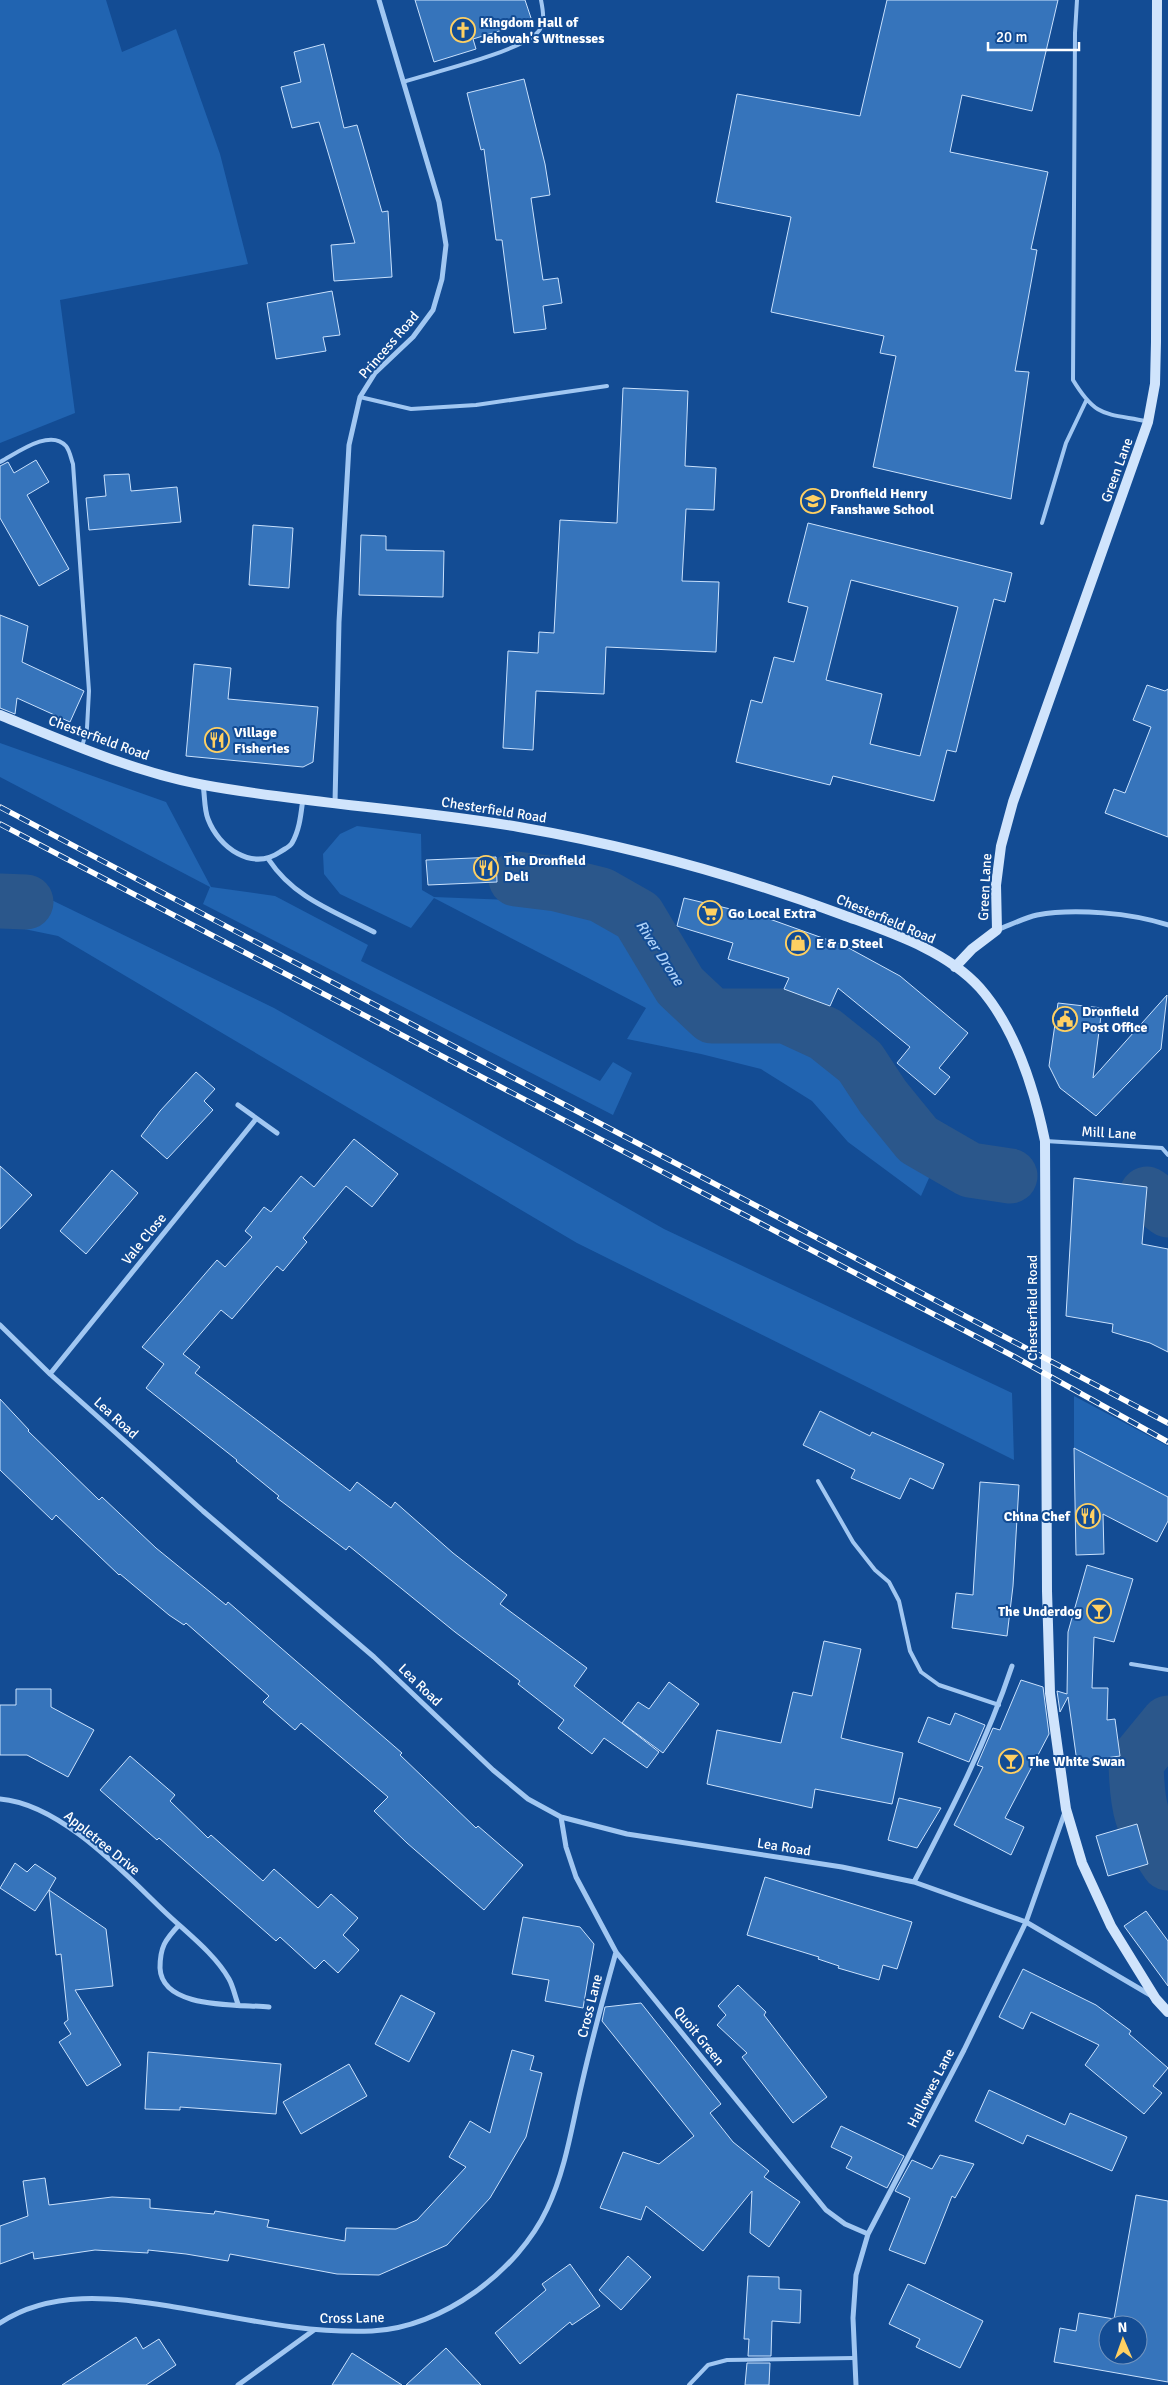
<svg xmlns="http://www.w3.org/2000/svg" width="1168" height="2385" font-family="Signika,sans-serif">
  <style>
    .green { fill: #2164b1 }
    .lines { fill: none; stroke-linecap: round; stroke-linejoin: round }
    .river { stroke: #2b578b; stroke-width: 55 }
    .building { fill: #3674bb; stroke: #c9e1fd; fill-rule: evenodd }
    .service { stroke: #a1c7f2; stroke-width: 4 }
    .minor { stroke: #a1c7f2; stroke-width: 5 }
    .secondary { stroke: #d0e4fc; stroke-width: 10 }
    .rail-casing { stroke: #fff; stroke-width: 5.5 }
    .rail { stroke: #134c94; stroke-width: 4; stroke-dasharray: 11; stroke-linecap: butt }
    .labels { text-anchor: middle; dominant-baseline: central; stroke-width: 4; stroke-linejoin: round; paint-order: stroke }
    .poi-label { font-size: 14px; font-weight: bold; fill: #fff; stroke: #134c94; text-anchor: start }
    .street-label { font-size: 14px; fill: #fff; stroke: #134c94 }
    .water-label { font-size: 15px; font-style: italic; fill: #add1f9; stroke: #134c94 }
  </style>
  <rect width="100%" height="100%" fill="#134c94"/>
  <path class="green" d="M0 0H106L122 52 176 29 220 154 248 264 60 300 75 413 0 443Z
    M0 743 166 802 211 887 275 896 368 945 361 961 600 1081 613 1062 632 1073 613 1115 203 904 210 887 0 777Z
    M357 826 421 834 422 890 434 897 512 900 516 879 557 884 601 895 638 916 680 986 712 1016H786L825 1034 860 1062 883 1097 949 1133 921 1196 848 1142 812 1101 761 1069 701 1054 627 1039 646 1008 434 898 411 928 340 894 324 874 323 854 340 834Z
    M0 875 274 1008 664 1229 1012 1393 1014 1460 577 1243 58 936 0 924Z
    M1074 1396 1168 1446V1497L1085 1454H1074Z"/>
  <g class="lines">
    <path class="river" d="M516 879 557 884 601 895 638 916 680 986 712 1016H786L825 1034 860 1062 883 1097 918 1140 970 1170 1010 1176
      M0 901 26 902
      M1147 1194 1168 1210
      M1168 1723 1136 1762C1137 1810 1141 1823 1168 1863"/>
  </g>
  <path class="building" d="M415 0H525L532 21 473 39 476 49 434 62Z
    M887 0H1058L1032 111 962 95 950 152 1048 172 1031 249 1037 250 1015 371 1029 372 1011 499 873 467 896 356 880 353 884 336 771 312 791 217 716 202 737 94 860 116Z
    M324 44 344 128 357 125 382 212 388 211 392 277 334 281 331 245 355 243 319 122 292 128 281 87 301 82 294 52Z
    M524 79 545 164 550 195 531 198 543 280 558 278 562 303 543 306 546 329 514 333 502 240H496L484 149 481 150 467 93Z
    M332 291 340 335 323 337 326 351 276 359 267 303Z
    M623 388 688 391 685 466 716 468 714 510 686 509 682 581 719 582 716 652 606 647 604 694 536 691 533 750 503 748 508 651 538 653 539 632 554 633 560 520 617 523Z
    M36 460 49 482 27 495 69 569 39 586 0 518V466L8 462 14 473Z
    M129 474 131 491 177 487 181 522 89 530 86 498 106 496 104 475Z
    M808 523 1012 573 1005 602 994 599 956 752 947 750 934 801 833 776 830 785 736 762 751 700 762 703 774 657 794 662 808 607 788 602ZM851 580 958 607 920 756 870 744 882 694 826 680Z
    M253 525 293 528 289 588 249 585Z
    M361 535 386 536V550L444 551 443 597 359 595Z
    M0 615 28 626 22 662 84 691 70 722 17 698 15 714 0 708Z
    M194 664 231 668 228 699 318 707 313 762 303 767 186 756Z
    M1147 685 1165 691 1168 689V837L1105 813 1114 789 1125 793 1151 727 1133 720Z
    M496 857 497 882 428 885 426 860Z
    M684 898 764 917 845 946 900 976 968 1033 939 1068 950 1077 935 1095 897 1063 910 1047 838 988 830 1006 784 989 789 978 728 959 733 943 677 926Z
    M1167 995 1161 1049 1096 1116 1060 1088 1049 1066 1058 1003 1102 1008 1093 1078Z
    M196 1072 215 1089 204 1101 213 1110 167 1159 141 1136 160 1111Z
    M354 1139 398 1174 372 1207 346 1186 303 1238 307 1242 283 1271 277 1266 232 1319 221 1310 183 1354 200 1367 195 1373 350 1491 357 1482 391 1508 395 1502 453 1553 507 1595 500 1604 587 1668 574 1686 659 1752 647 1768 604 1738 592 1754 558 1728 564 1720 518 1684 520 1681 455 1632 349 1546 346 1550 277 1498 279 1496 236 1461 237 1460 146 1388 164 1364 142 1347 217 1260 225 1267 252 1237 245 1231 264 1207 271 1212 301 1176 314 1187Z
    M0 1166 32 1195 0 1229Z
    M112 1170 138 1193 86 1254 60 1231Z
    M1074 1178 1147 1187 1142 1244 1168 1249V1352L1150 1343 1112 1332 1113 1324 1066 1316Z
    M0 1399 29 1430 28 1431 99 1500 102 1497 156 1548 226 1605 228 1602 402 1753 400 1755 476 1828 478 1826 523 1865 484 1910 407 1843 374 1811 388 1797 301 1723 295 1730 263 1702 269 1696 186 1623 184 1625 169 1615 120 1574 119 1575 56 1515 52 1520 0 1470Z
    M820 1411 870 1436 872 1432 944 1464 933 1489 910 1478 900 1499 851 1478 855 1470 803 1445Z
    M1074 1448 1168 1497V1521L1157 1542 1103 1514 1104 1554 1076 1555Z
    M980 1482 1019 1485 1013 1586 1007 1636 952 1628 956 1593 973 1595Z
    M1087 1565 1133 1579 1114 1642 1094 1637 1092 1688H1108L1107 1720 1115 1719 1120 1756 1077 1762 1068 1697 1060 1712 1057 1691 1067 1694 1068 1632Z
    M824 1641 861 1649 841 1738 903 1753 892 1804 815 1789 812 1808 707 1784 717 1730 781 1743 793 1692 812 1696Z
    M1021 1680 1043 1687 1049 1734 1005 1818 1024 1827 1011 1855 954 1825 983 1767 977 1765 993 1728 1000 1730Z
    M669 1682 699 1704 663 1753 622 1723 638 1702 649 1709Z
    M16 1689H51V1707L94 1730 68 1777 27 1755H0V1705H16Z
    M955 1713 985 1725 969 1762 918 1742 928 1717 950 1725Z
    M130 1756 175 1795 170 1801 208 1838 211 1835 263 1881 274 1869 318 1908 331 1894 358 1918 343 1935 359 1950 338 1973 324 1960 315 1969 280 1937 276 1941 159 1838 157 1840 100 1790Z
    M899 1798 941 1808 917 1848 888 1840Z
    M1137 1824 1148 1864 1108 1876 1096 1836Z
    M15 1863 27 1872 35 1864 56 1878 49 1890 106 1929 113 1986 75 1990 121 2065 87 2086 59 2042 71 2034 64 2023 68 2020 61 1954 56 1955 49 1890 35 1911 0 1888Z
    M765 1877 912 1922 897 1969 883 1965 879 1980 838 1968 839 1966 818 1959 819 1957 747 1935Z
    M1146 1911 1168 1941V1986L1124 1926Z
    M523 1917 580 1927 594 1944 583 2008 545 2001 549 1980 512 1974Z
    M1023 1969 1096 2005 1131 2031 1129 2034 1168 2068 1153 2086 1162 2093 1144 2114 1085 2065 1099 2045 1031 2012 1023 2029 999 2017Z
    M738 1985 766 2012 764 2015 827 2097 793 2123 742 2057 747 2053 717 2025 726 2015 718 2006Z
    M401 1995 435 2013 409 2062 375 2044Z
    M641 2003 721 2104 710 2113 733 2142 769 2171 764 2177 800 2202 769 2247 750 2233 752 2191 703 2251 646 2206 641 2220 600 2208 623 2152 659 2164 694 2136 602 2021 605 2007Z
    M512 2050 534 2056 530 2070 542 2073 526 2137 490 2198 447 2245 379 2275 337 2274 230 2254 228 2261 186 2254 148 2250V2253L95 2250 34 2259 33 2252 0 2264V2226L28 2216 23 2181 45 2178 49 2205 112 2197 150 2199V2208L214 2214 215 2211 269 2220 267 2227 345 2241 346 2228 396 2229 417 2220 466 2167 449 2157 470 2121 490 2133Z
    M148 2052 281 2064 276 2114 180 2107V2110L145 2109Z
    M349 2064 367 2096 301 2134 283 2102Z
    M989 2090 1065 2125 1070 2113 1127 2137 1112 2171 1027 2135 1023 2144 975 2121Z
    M841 2126 904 2156 887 2188 846 2168 852 2157 831 2147Z
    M940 2155 974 2164 955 2198 952 2196 925 2264 889 2250 910 2198 895 2191 912 2160 932 2169Z
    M1136 2195 1168 2201V2382L1054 2362 1060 2328 1076 2331 1079 2313 1114 2319ZM1108 2325H1138V2355H1108Z
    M628 2256 651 2277 621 2310 599 2290Z
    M570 2264 600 2306 572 2325 570 2322 520 2364 495 2333 546 2290 542 2284Z
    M748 2276 779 2277V2289L801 2290 800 2323 772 2321 771 2356H748L749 2339H744Z
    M908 2284 983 2321 960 2368 916 2347 920 2339 889 2324Z
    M136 2337 143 2349 159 2339 176 2365 146 2385H62Z
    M446 2348 481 2385H406Z
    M352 2353 402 2385H332Z
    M747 2363H770L769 2385H745Z"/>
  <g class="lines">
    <path class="service" d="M1077 0 1075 33 1073 380C1096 418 1105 413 1146 421
      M403 82C434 72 516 53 537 33 546 25 543 10 541 0
      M360 397 411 409 476 405 607 386
      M0 462C17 453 50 428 66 446 70 451 71 459 73 464L89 691 87 728 82 747
      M1042 523 1066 443 1086 401
      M1045 1141 1162 1148 1168 1155
      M818 1481 853 1542 875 1570 889 1582 899 1601 910 1651 921 1672 939 1685 999 1705
      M1131 1664 1168 1670
      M689 2385 708 2365 727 2360 854 2358"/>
    <path class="minor" d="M203 785C205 796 204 809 208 819 219 848 252 871 280 852 284 849 290 847 292 843 300 829 301 813 303 798
      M335 803 339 622 349 445 360 397 375 373 413 337 433 310 442 279 446 245 439 202 379 0
      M269 860C294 898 334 911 374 932
      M997 930C1010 925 1024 918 1037 915 1074 908 1132 913 1168 925
      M238 1105 277 1133
      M0 1325 50 1374 203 1511 374 1657 493 1770 528 1799 561 1817 627 1834 842 1867 914 1882 1026 1922 1152 1996
      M50 1374 256 1119
      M0 1799C61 1804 124 1873 166 1913 187 1933 215 1954 229 1979 233 1986 235 1996 238 2004
      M561 1817 566 1847 576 1877 616 1952 826 2210 845 2224 868 2234
      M914 1882C951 1811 987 1741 1012 1666
      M179 1925C165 1940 160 1947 160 1968 162 2010 239 2004 269 2007
      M0 2323C50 2290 113 2297 169 2306 236 2317 304 2334 372 2331 442 2328 518 2271 547 2209 566 2169 572 2125 582 2083 592 2039 604 1995 616 1952
      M238 2385 314 2330
      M856 2385 853 2318 856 2275 868 2234 964 2050 1026 1922 1065 1812"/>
    <path class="secondary" d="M0 715C66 742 134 772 204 785 308 804 415 809 519 827 629 846 739 876 843 915 889 932 946 950 980 988 1016 1029 1034 1088 1045 1141L1047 1591 1050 1693 1066 1809 1082 1863 1111 1926 1156 1999 1168 2012
      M955 967 972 949 997 930 996 885 1001 846 1013 802 1148 422 1155 384 1156 342 1157 0"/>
    <defs>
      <path id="rail" d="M0 807 1168 1423
        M0 824 1015 1357 1168 1442"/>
    </defs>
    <use href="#rail" class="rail-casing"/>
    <use href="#rail" class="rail"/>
  </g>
  <defs>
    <symbol id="church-ring" viewBox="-11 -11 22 22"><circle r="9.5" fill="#134c94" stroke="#ffd062" stroke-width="1.5"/><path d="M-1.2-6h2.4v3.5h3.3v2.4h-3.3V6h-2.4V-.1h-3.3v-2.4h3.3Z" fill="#ffd062"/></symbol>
    <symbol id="school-ring" viewBox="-11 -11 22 22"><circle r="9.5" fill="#134c94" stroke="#ffd062" stroke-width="1.5"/><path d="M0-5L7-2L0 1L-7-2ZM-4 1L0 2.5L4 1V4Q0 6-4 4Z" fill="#ffd062"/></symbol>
    <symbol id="restaurant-ring" viewBox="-11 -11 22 22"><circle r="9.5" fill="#134c94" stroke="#ffd062" stroke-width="1.5"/><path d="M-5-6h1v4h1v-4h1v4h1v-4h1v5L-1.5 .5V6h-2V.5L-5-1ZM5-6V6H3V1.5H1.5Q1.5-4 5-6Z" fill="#ffd062"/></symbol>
    <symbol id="supermarket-ring" viewBox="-11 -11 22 22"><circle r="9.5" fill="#134c94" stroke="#ffd062" stroke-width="1.5"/><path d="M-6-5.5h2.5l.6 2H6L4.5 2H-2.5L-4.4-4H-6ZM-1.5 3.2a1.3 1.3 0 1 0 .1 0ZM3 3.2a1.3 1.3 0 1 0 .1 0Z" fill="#ffd062"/></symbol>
    <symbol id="shop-ring" viewBox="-11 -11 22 22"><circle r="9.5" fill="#134c94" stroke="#ffd062" stroke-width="1.5"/><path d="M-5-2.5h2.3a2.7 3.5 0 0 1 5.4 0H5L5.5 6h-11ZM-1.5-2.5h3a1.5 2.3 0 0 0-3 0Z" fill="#ffd062"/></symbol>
    <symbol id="civic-ring" viewBox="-11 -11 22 22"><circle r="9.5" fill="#134c94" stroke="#ffd062" stroke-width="1.5"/><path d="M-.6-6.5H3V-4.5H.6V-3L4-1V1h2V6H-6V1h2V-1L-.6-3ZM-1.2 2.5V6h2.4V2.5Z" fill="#ffd062"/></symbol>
    <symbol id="bar-ring" viewBox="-11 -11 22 22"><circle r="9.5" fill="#134c94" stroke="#ffd062" stroke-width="1.5"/><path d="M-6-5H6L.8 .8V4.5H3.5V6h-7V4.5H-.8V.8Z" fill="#ffd062"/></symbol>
  </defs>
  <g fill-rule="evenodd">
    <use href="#church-ring" x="449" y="16" width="28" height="28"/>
    <use href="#school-ring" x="799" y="487" width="28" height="28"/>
    <use href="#restaurant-ring" x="203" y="726" width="28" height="28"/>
    <use href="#restaurant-ring" x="472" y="854" width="28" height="28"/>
    <use href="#supermarket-ring" x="696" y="899" width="28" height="28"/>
    <use href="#shop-ring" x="784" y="929" width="28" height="28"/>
    <use href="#civic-ring" x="1051" y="1005" width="28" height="28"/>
    <use href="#restaurant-ring" x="1074" y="1502" width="28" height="28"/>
    <use href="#bar-ring" x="1085" y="1597" width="28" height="28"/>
    <use href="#bar-ring" x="997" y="1747" width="28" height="28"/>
  </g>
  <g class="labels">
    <g class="poi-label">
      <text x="480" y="22">Kingdom Hall of<tspan x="480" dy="16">Jehovah's Witnesses</tspan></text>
      <text x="830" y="493">Dronfield Henry<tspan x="830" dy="16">Fanshawe School</tspan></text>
      <text x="234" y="732">Village<tspan x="234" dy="16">Fisheries</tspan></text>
      <text x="504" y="860">The Dronfield<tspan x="504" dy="16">Deli</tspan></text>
      <text x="728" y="913">Go Local Extra</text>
      <text x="816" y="943">E &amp; D Steel</text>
      <text x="1082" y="1011">Dronfield<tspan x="1082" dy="16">Post Office</tspan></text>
      <text x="1070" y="1516" text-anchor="end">China Chef</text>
      <text x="1082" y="1611" text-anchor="end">The Underdog</text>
      <text x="1028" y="1761">The White Swan</text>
    </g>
    <g class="street-label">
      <text transform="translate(389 345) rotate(-49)">Princess Road</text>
      <text transform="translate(1117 470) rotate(-70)">Green Lane</text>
      <text transform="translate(99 738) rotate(20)">Chesterfield Road</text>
      <text transform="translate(494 810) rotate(9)">Chesterfield Road</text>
      <text transform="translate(985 887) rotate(-87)">Green Lane</text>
      <text transform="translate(886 919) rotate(23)">Chesterfield Road</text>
      <text transform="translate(1109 1133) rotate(3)">Mill Lane</text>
      <text transform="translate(144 1239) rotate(-51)">Vale Close</text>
      <text transform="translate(1032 1308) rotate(-90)">Chesterfield Road</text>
      <text transform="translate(116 1418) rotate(42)">Lea Road</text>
      <text transform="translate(420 1685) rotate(44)">Lea Road</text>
      <text transform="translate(102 1843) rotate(39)">Appletree Drive</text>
      <text transform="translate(784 1847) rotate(9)">Lea Road</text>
      <text transform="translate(590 2006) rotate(-76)">Cross Lane</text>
      <text transform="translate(699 2036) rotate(51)">Quoit Green</text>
      <text transform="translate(931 2088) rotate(-63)">Hallowes Lane</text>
      <text transform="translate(352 2318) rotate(-1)">Cross Lane</text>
    </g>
    <g class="water-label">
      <text transform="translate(660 953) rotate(57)">River Drone</text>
    </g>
  </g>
  <g transform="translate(1123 2340) rotate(358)"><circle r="24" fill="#134c94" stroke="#7194bf"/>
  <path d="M0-4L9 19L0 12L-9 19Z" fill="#ffd062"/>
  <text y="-8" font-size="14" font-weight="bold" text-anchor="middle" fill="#ffffff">N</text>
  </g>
  <path d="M988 42v8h91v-8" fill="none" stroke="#ffffff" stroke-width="2.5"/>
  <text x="996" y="42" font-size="15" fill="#ffffff" stroke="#134c94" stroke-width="4" paint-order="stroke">20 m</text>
</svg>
